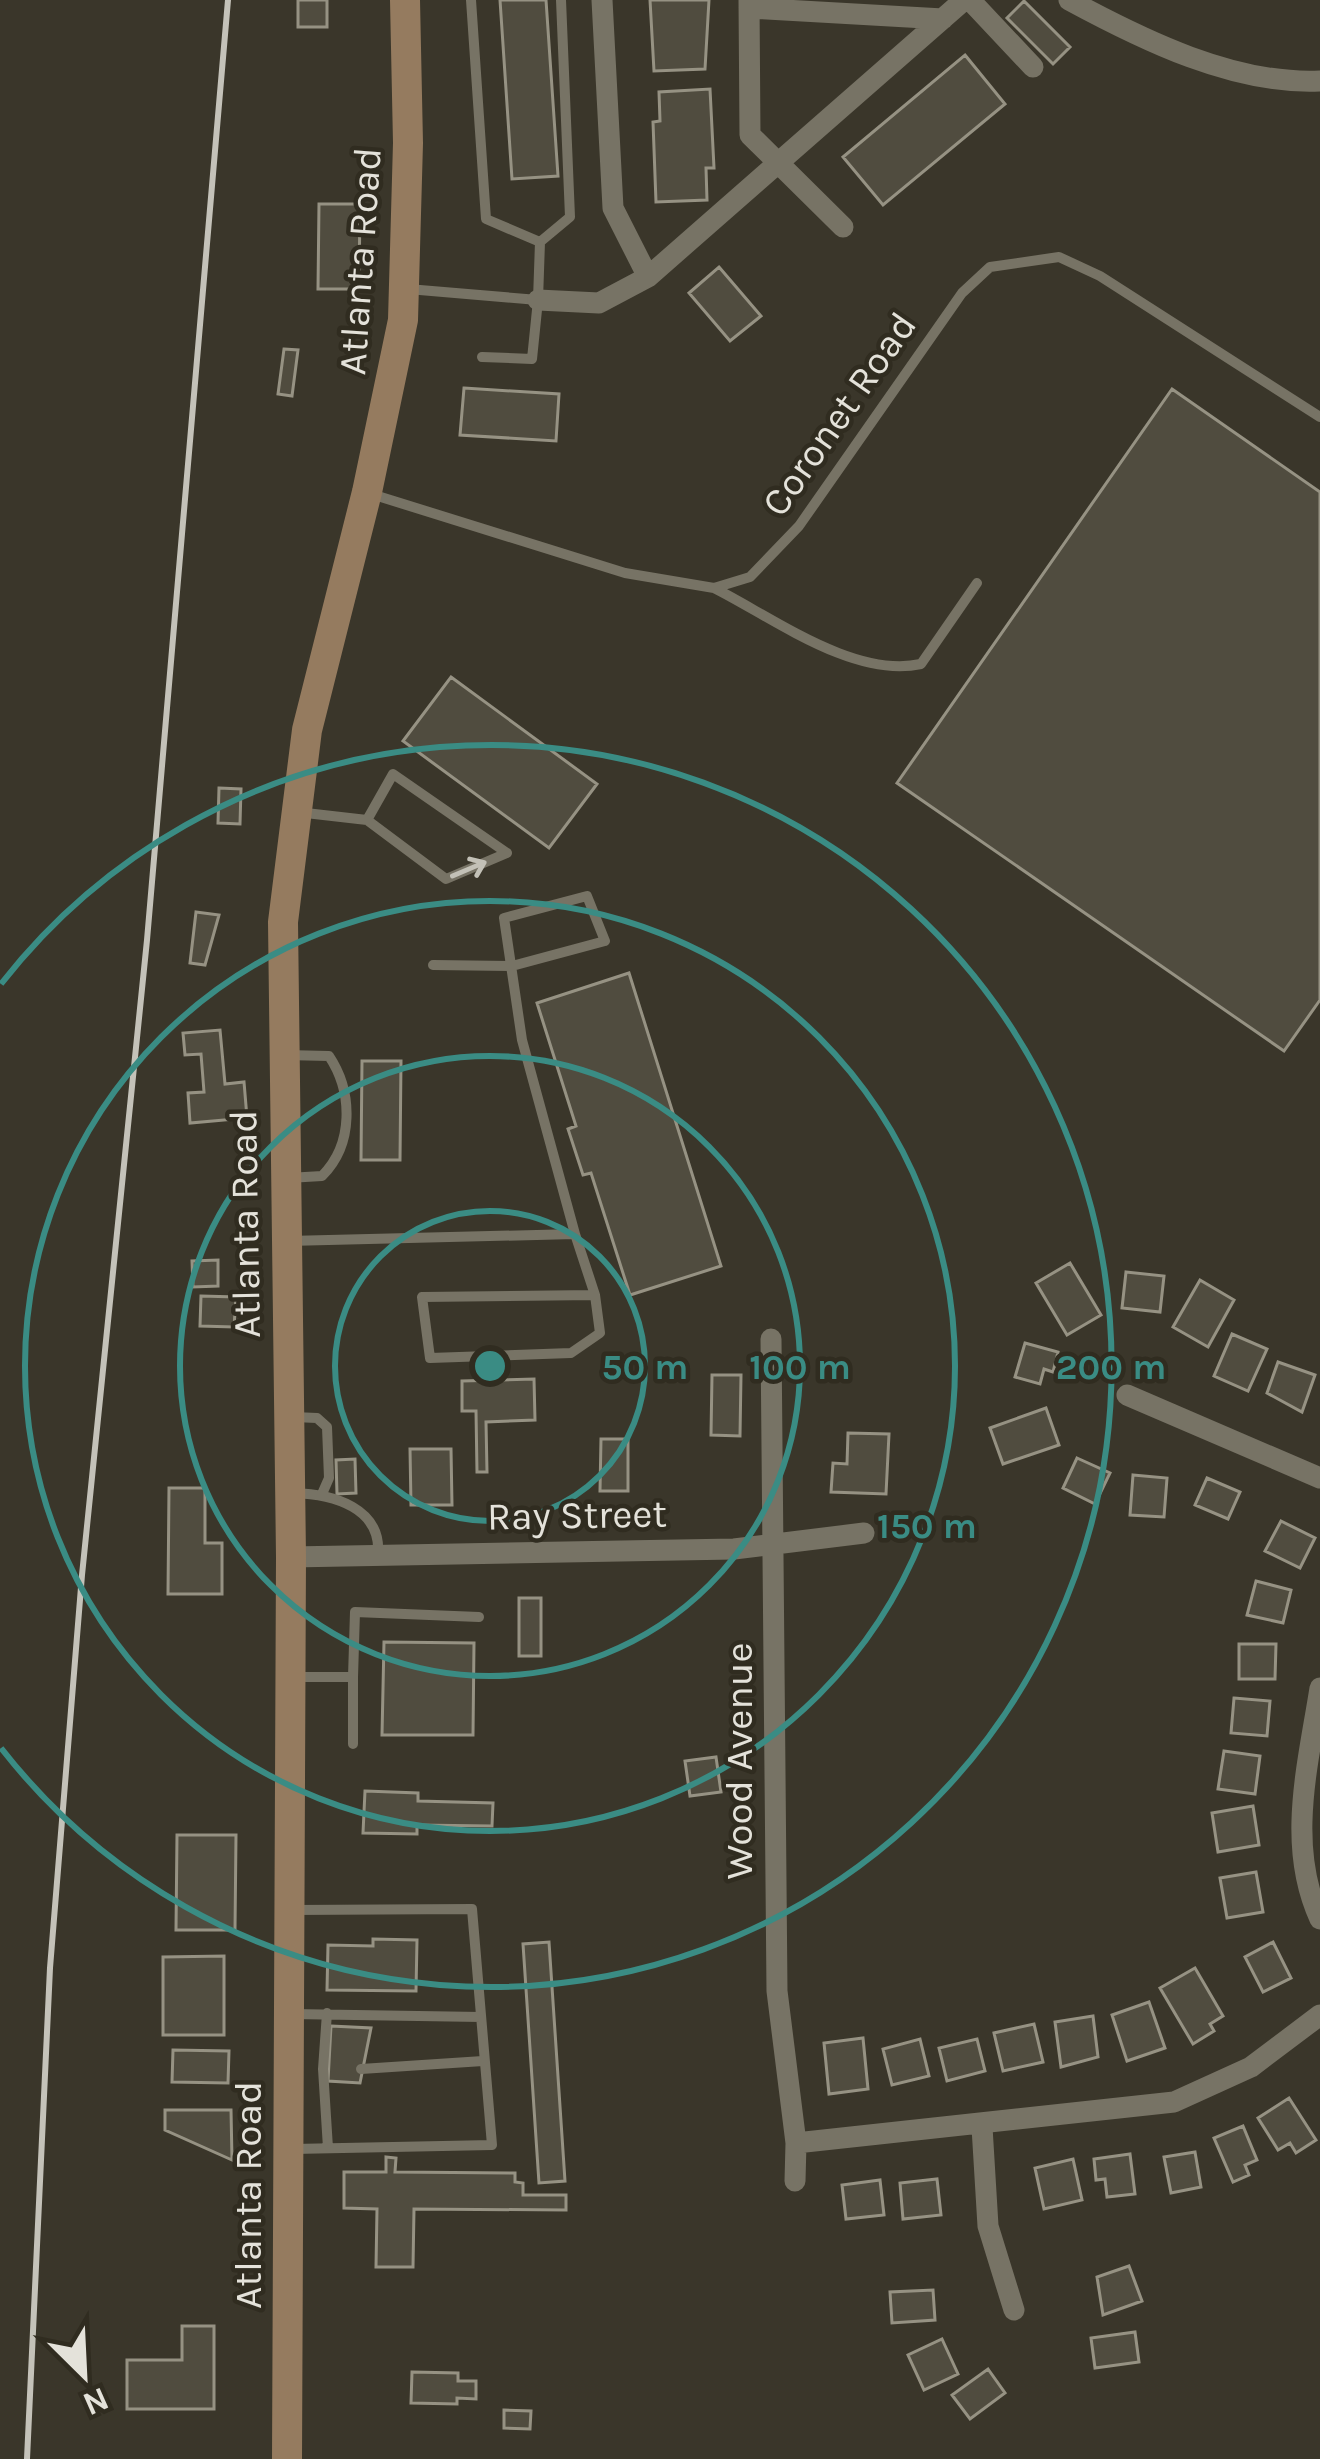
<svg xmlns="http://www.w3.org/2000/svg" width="1320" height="2459" font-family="Karla,sans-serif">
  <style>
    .building { fill: #504c3f; stroke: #969283; stroke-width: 3 }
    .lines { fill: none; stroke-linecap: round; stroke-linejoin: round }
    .lane { stroke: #777365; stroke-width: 10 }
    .street { stroke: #777365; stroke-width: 21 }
    .secondary { stroke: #957b5f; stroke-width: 30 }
    .rail { stroke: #c4c2b9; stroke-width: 6 }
    .oneway { stroke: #c3c1b7 }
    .ring { fill: none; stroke: #3a8c84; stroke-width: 6 }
    .labels { text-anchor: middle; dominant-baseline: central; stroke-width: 9; stroke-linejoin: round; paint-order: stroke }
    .street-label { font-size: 39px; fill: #e4e2da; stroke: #302c20 }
    .centre { fill: #3a8c84; stroke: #302c20; stroke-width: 6 }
    .ring-label { font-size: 36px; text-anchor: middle; font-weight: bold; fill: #3a8c84; stroke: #302c20; stroke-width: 9; stroke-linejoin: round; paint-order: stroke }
  </style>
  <rect width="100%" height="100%" fill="#3a362a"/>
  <path class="building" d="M298 0H327V27H298Z
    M500 0H546L558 176 512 179Z
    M650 0H709L705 69 654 71Z
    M1024 1 1070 47 1053 64 1007 18Z
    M965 55 1005 104 883 205 843 157Z
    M710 89 714 168H706L707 200 656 202 653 122 660 121 659 92Z
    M319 204H360L359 289H318Z
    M719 267 761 316 730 341 689 293Z
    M284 349 298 350 292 396 278 394Z
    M464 388 559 394 556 441 460 435Z
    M1172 389 1320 492V1000L1284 1051 897 783Z
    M451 677 597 784 549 848 403 741Z
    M219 788 241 789 240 824 218 823Z
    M196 912 219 915 205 965 190 963Z
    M629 973 721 1266 630 1295 591 1173 583 1175 568 1129 576 1126 537 1003Z
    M220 1030 225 1084 244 1082 247 1118 190 1123 188 1093 204 1092 201 1054 185 1055 183 1033Z
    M362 1061H401L400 1160H361Z
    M218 1260V1286L193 1287 192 1261Z
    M1070 1263 1101 1315 1067 1335 1036 1283Z
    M1126 1272 1164 1276 1160 1312 1122 1308Z
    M1200 1280 1234 1300 1208 1347 1173 1327Z
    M201 1296 236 1297 234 1327 200 1326Z
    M1232 1334 1267 1349 1248 1391 1214 1376Z
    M1025 1343 1058 1352 1053 1372 1044 1369 1040 1384 1015 1377Z
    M1278 1362 1315 1375 1302 1412 1267 1393Z
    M712 1375H741L740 1436 711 1435Z
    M534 1379 535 1420 486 1422 487 1472H477L476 1411H462V1381Z
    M1046 1408 1059 1445 1003 1464 990 1428Z
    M848 1433 889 1434 886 1494 831 1492 833 1463 847 1464Z
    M601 1439H628V1491H600Z
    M410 1449H451L452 1505H411Z
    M1077 1458 1110 1473 1095 1504 1063 1488Z
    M355 1459 356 1493 337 1494 336 1460Z
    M1133 1475 1167 1478 1164 1517 1130 1515Z
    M1207 1478 1240 1492 1228 1519 1195 1505Z
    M169 1488H205V1543H222V1594H168Z
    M1281 1521 1315 1538 1300 1568 1265 1551Z
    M1256 1581 1291 1590 1283 1623 1247 1615Z
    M519 1598H541V1656H519Z
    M384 1642 474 1643 473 1735H382Z
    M1239 1644H1276L1275 1679H1239Z
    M1234 1698 1270 1701 1267 1736 1231 1733Z
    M1224 1751 1260 1756 1255 1794 1218 1789Z
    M716 1757 721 1792 690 1796 685 1761Z
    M365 1791 418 1793V1801L493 1803 492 1826 417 1825V1834L363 1833Z
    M1253 1806 1259 1845 1218 1852 1212 1813Z
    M177 1835H236L235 1930H176Z
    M1256 1872 1263 1912 1227 1918 1220 1878Z
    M373 1939 417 1940 416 1991 327 1990 328 1945 373 1946Z
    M549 1942 565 2181 539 2183 523 1944Z
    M1273 1942 1291 1978 1263 1992 1245 1957Z
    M224 1956V2035H163V1957Z
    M1195 1968 1223 2016 1210 2024 1214 2031 1193 2044 1160 1988Z
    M1149 2002 1165 2048 1127 2061 1112 2015Z
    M1093 2016 1098 2057 1061 2067 1055 2022Z
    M1034 2024 1043 2062 1003 2071 994 2033Z
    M331 2026 371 2028 360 2083 328 2081Z
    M863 2038 868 2089 829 2094 824 2043Z
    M920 2039 929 2076 892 2085 883 2049Z
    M977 2039 985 2071 947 2081 939 2048Z
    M173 2050 229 2051 228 2083 172 2082Z
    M1289 2098 1316 2140 1296 2153 1290 2143 1278 2150 1258 2118Z
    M165 2110H231L232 2160 165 2130Z
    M1243 2126 1257 2160 1245 2165 1249 2175 1233 2182 1214 2138Z
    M1195 2152 1201 2187 1171 2193 1164 2157Z
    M1130 2154 1135 2194 1107 2197 1105 2179 1096 2180 1094 2159Z
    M386 2157 396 2158 395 2172 515 2173V2182L523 2183V2195H566V2210L414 2209 413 2267H376L377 2209 344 2208V2172H386Z
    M1073 2159 1082 2200 1044 2209 1035 2168Z
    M937 2179 941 2215 903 2219 900 2183Z
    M880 2180 884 2215 846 2219 842 2185Z
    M1129 2266 1142 2301 1103 2315 1097 2277Z
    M933 2290 935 2320 892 2323 890 2292Z
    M182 2326H214V2409H127V2360H182Z
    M1135 2332 1139 2362 1095 2368 1091 2338Z
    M942 2339 958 2374 924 2390 908 2355Z
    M988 2369 1005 2393 970 2419 952 2395Z
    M412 2372 458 2373V2381H476V2399L457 2398V2404L411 2403Z
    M504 2410 531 2411 530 2429 504 2428Z"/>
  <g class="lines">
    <path class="lane" d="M471 0 486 219 540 242
      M408 289 538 300 540 242 570 217 561 0
      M482 357 532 359 538 300
      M368 493 625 573 714 588 750 577 799 526 962 293 990 267 1059 257 1100 276 1320 417
      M714 588C772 617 854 679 921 664L977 583
      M297 812 367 820 446 879 507 853
      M367 820 393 774 507 853
      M285 1055 329 1056C353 1092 354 1144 322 1176L288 1178
      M575 1234 595 1295 600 1333 571 1353 430 1358 422 1297 595 1295
      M288 1241 575 1234 522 1040 504 918 587 896 605 941 512 966 433 965
      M294 1417 317 1418 327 1427 329 1478 322 1494
      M293 1493C334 1494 382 1508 378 1555
      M293 1677H353L355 1612 479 1617
      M353 1677V1744
      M291 1910 472 1909 492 2145 293 2149
      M327 2013 323 2069 328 2148
      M292 2014 481 2017
      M361 2069 483 2061"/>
    <path class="street" d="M602 0 613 208 648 277
      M749 0 750 135 843 227
      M970 0 1033 67
      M1069 0C1143 40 1234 85 1320 81
      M749 8 943 19
      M538 300 599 303 648 277 964 0
      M771 1339 777 1991 796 2143 795 2181
      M1127 1395 1320 1478
      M291 1557 734 1549 864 1533
      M1320 1688C1308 1765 1286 1846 1320 1919
      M982 2127 988 2226 1014 2310
      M796 2143 1174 2102 1251 2067 1320 2015"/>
    <path class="secondary" d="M287 2459 291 1557 283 922 307 730 367 492 403 320 408 143 405 0"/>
    <path class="rail" d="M27 2459 50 1968 82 1575 147 940 228 0"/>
  </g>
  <defs><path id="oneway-shaft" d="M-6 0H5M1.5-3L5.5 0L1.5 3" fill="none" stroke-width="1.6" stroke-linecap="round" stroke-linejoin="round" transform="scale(3)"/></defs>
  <use class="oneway" href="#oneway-shaft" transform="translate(469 869) rotate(-23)"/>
  <g class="ring">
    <circle cx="490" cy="1366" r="155"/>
    <circle cx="490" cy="1366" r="310"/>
    <circle cx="490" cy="1366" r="465"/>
    <path d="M1 984A621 621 0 1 1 1 1748"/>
  </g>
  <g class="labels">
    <g class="street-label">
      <text transform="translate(360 261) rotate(-86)">Atlanta Road</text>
      <text transform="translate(839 414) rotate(-55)">Coronet Road</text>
      <text transform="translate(245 1224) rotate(-91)">Atlanta Road</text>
      <text transform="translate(577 1515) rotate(-1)">Ray Street</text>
      <text transform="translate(739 1761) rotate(-90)">Wood Avenue</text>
      <text transform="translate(248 2195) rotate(-90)">Atlanta Road</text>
    </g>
  </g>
  <circle cx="490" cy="1366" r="18" class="centre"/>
  <g class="ring-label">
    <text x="645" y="1379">50 m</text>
    <text x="800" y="1379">100 m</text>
    <text x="1111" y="1379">200 m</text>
    <text x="927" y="1538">150 m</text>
  </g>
  <g transform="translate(84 2375) rotate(156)" stroke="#302c20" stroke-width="9" paint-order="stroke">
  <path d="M0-9L21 45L0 30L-21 45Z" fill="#e4e2da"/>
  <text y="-18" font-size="33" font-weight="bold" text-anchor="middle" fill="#e4e2da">N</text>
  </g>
</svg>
